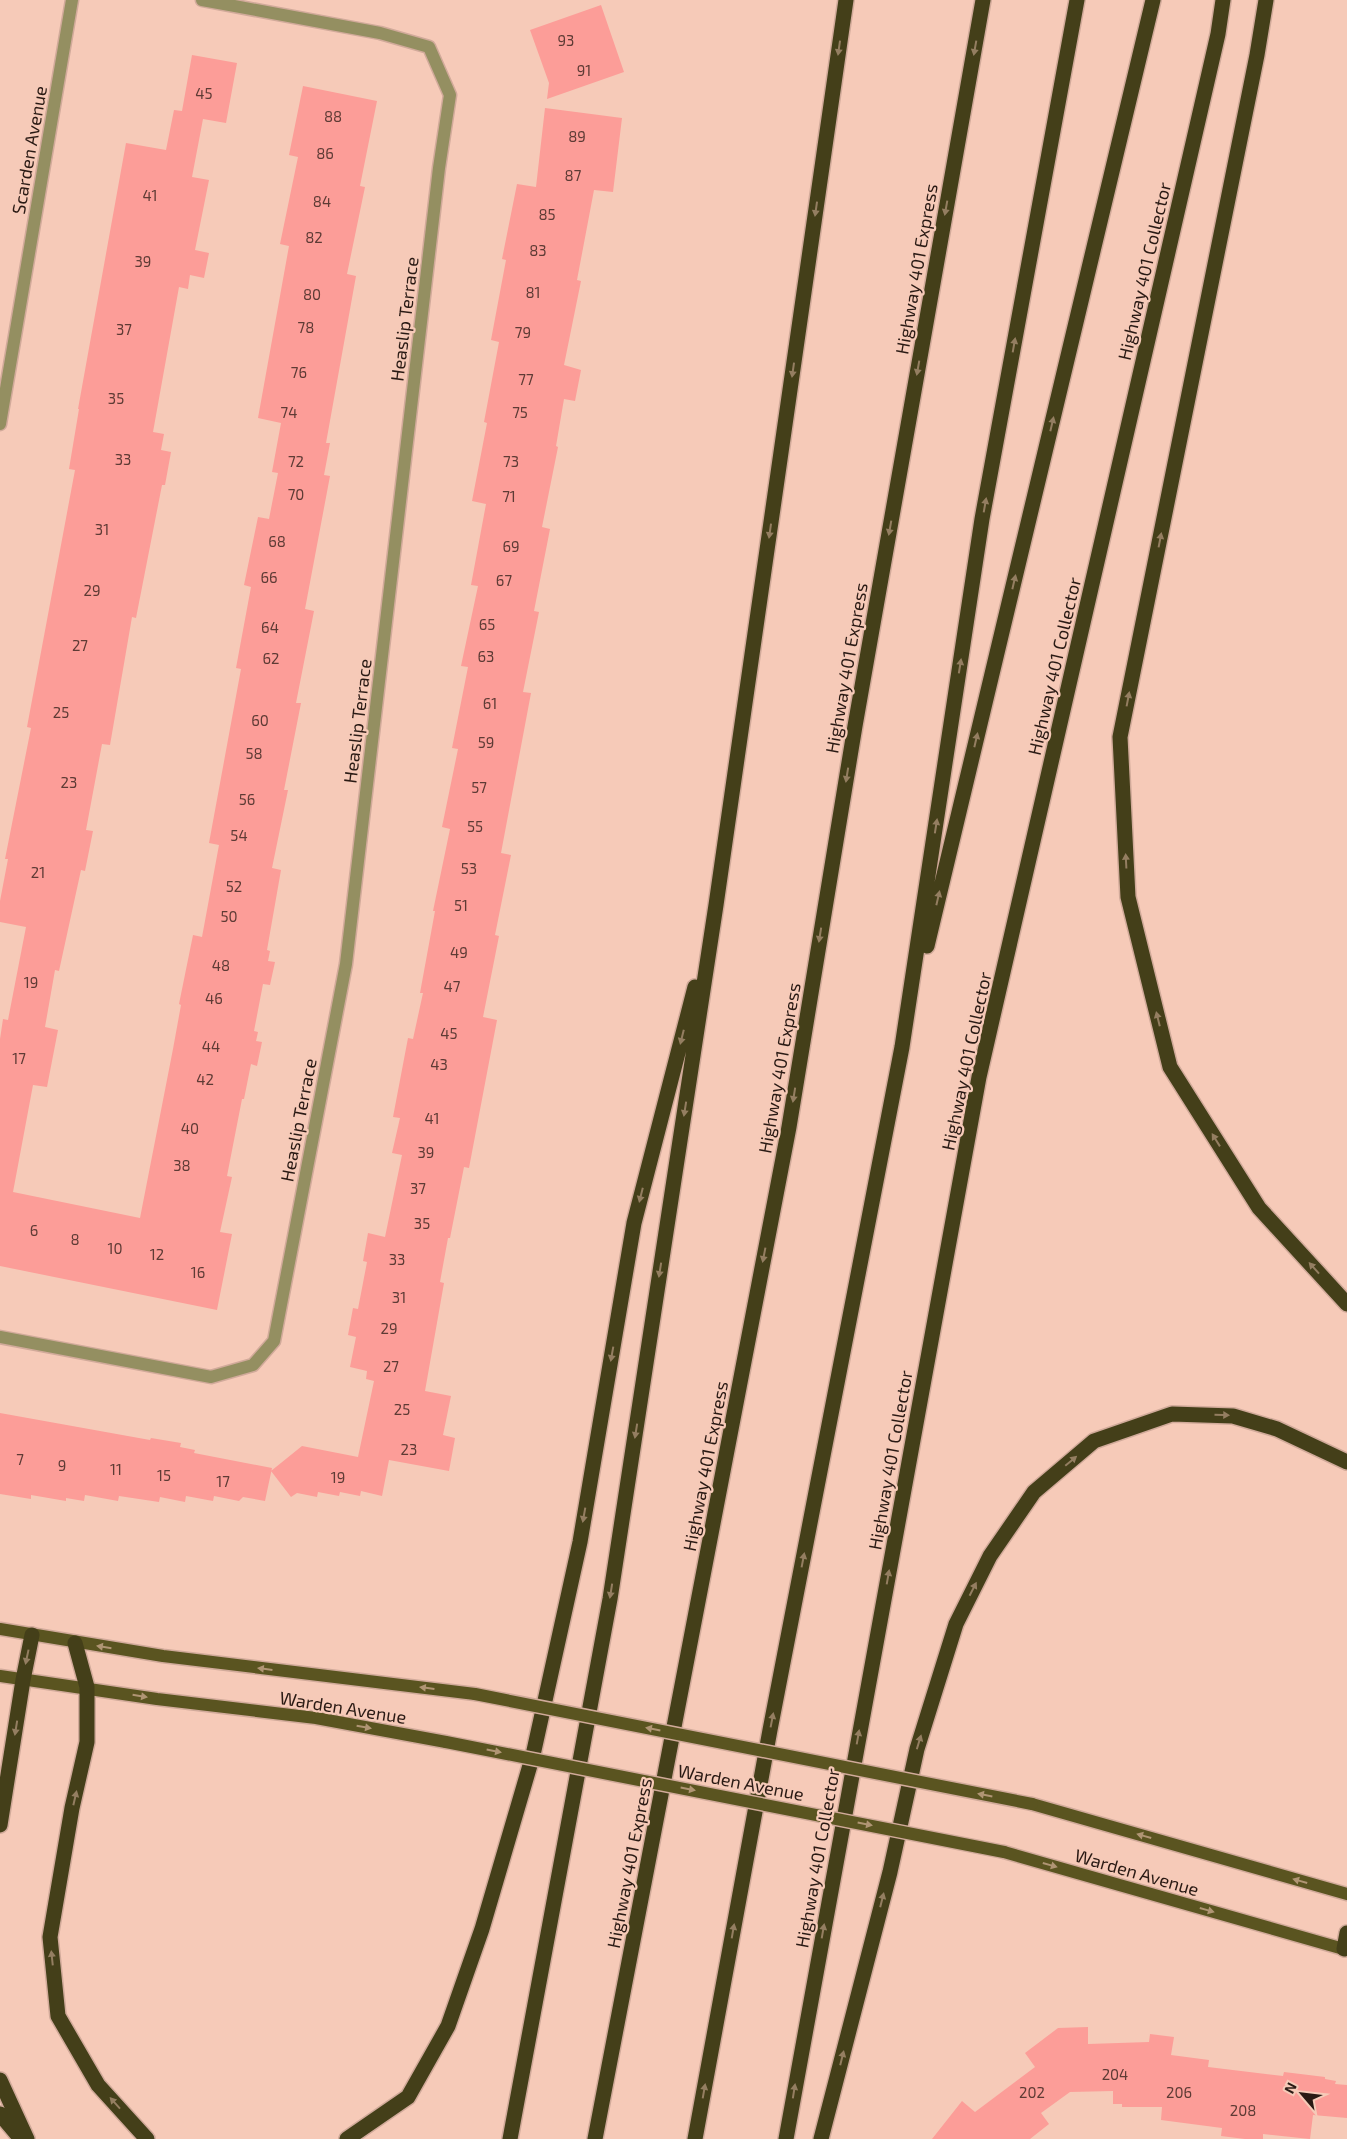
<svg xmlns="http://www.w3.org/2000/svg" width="1347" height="2139" font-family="'Exo 2',sans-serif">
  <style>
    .building { fill: #fc9d98 }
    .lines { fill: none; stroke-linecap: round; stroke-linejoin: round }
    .minor-casing { stroke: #d1aa9a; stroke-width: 15 }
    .major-casing { stroke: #d1aa9a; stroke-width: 15 }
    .highway-casing { stroke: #d1aa9a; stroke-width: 18 }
    .minor { stroke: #948f61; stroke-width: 12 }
    .major { stroke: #5a5420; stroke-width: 12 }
    .highway { stroke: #443f19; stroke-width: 15 }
    .major-bridge-casing { stroke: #d1aa9a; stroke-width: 15; stroke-linecap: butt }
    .major-bridge { stroke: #5a5420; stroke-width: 12 }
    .oneway { fill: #947e61 }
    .oneway2 { fill: #b09574 }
    .labels { text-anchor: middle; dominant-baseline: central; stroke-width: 4.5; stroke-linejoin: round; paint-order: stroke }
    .number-label { font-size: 15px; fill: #5e3b35 }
    .street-label { font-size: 18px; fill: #2a1a14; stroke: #f6cab8 }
  </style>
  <rect width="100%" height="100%" fill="#f6cab8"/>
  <path class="building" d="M601 5 624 72 547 99 549 83 530 30Z
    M192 55 237 63 226 123 203 119 192 177 209 180 195 250 209 253 204 278 190 275 188 289 179 287 153 432 164 434 161 450 171 452 165 485H162L136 618 132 617 110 745 102 744 86 830 93 831 85 871 81 870 59 971 55 970 45 1027 58 1030 47 1087 33 1085 13 1192 140 1218 173 1049 181 1005 179 1004 193 935 202 937 219 845 209 843 241 669 236 668 251 587 244 585 258 517 269 519 278 473 272 472 281 423 258 418 289 246 280 244 298 157 289 155 303 86 377 101 360 186 365 187 347 274 356 276 326 443H330L324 475 330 476 305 609 314 611 296 703H301L284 790H288L272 868 281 870 267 950 270 951 268 961 275 962 270 985 263 984 254 1031 258 1032 256 1041 262 1042 257 1066 251 1064 244 1099H242L227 1176 232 1177 220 1232 232 1234 217 1310 0 1266V1039L3 1019 8 1020 26 927 0 922V901L8 859H5L31 728 27 727 75 470 69 469 79 409H78L126 143 166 150 174 110 182 111Z
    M545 108 622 118 613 192 594 190 577 280 581 281 564 365 581 370 575 401 564 399 556 446 558 447 542 527 550 529 534 611 539 612 523 692 531 693 501 853 511 855 495 935 499 936 483 1017 497 1020 469 1168 464 1167 450 1238H448L440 1282 444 1283 425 1391 451 1396 443 1435 455 1438 449 1471 389 1460 382 1496 361 1491 360 1496 340 1492 339 1496 318 1492 317 1497 297 1493 291 1497 271 1471 302 1446 358 1457 374 1381 366 1379 367 1371 350 1367 356 1337 348 1335 353 1308 358 1309 367 1262 363 1261 368 1233 385 1237 402 1155 392 1153 400 1118 393 1117 408 1038 413 1039 423 993H420L435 911H433L450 829 442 827 458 749 452 748 468 667 461 666 478 586 471 585 486 504 472 501 487 423 484 422 499 342 491 340 506 260 502 259 517 184 536 187Z
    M0 1413 150 1440 151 1438 181 1443 180 1447 195 1450 194 1453 272 1468 265 1501 243 1497 239 1501 214 1496 213 1501 186 1496 185 1502 160 1497 159 1502 119 1496 118 1501 85 1495 84 1501 66 1498V1501L31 1495V1499L0 1494Z
    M1088 2027V2044L1149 2042 1150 2034 1174 2037 1171 2055 1209 2060 1208 2067 1283 2076 1284 2072 1325 2077V2079L1336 2081 1335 2084 1347 2085V2118L1313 2115 1310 2139 1263 2134V2139H1245L1221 2136 1222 2128 1161 2120 1162 2107H1122V2104H1113V2091L1070 2092 1041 2113 1049 2124 1030 2139H932L962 2101 975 2112 1035 2067 1025 2053 1058 2028Z"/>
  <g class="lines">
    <defs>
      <path id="minor" d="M0 424 72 0
        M0 1337 211 1377 253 1365 274 1341 346 964 439 168 450 95 429 47 380 33 202 0"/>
      <path id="major" d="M0 1629 163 1656 475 1694
        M0 1676 157 1699 316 1718 446 1742
        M1032 1804 1347 1894
        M1004 1852 1347 1950"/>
      <path id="highway" d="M1266 0 1257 55 1120 737 1128 897 1170 1067 1259 1208 1347 1304
        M927 946 1153 0
        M75 1643 87 1687V1742L72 1808 50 1937 58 2016 98 2085 147 2139
        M0 1825 23 1680 32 1635
        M1344 1949 1347 1933
        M0 2080 27 2139
        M0 2114 21 2139
        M347 2139 408 2097 448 2026 482 1929 533 1755 580 1542 634 1223 695 987
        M510 2139 610 1599 716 905 846 0
        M595 2139 789 1127 855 726 983 0
        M695 2139 770 1730 902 1047 982 519 1077 0
        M786 2139 979 1077 1218 34 1223 0
        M821 2139 890 1872 917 1749 956 1624 990 1556 1034 1492 1094 1441 1172 1414 1233 1416 1277 1429 1347 1462"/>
    </defs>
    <use href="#minor" class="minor-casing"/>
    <use href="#major" class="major-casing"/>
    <use href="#highway" class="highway-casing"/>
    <use href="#minor" class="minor"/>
    <use href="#major" class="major"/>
    <use href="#highway" class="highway"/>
    <defs>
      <path id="major-bridge" d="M475 1694 1032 1804
        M446 1742 1004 1852"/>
    </defs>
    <use href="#major-bridge" class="major-bridge-casing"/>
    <use href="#major-bridge" class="major-bridge"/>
  </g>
  <defs><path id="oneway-solid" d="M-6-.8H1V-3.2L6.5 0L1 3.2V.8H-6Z" transform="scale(1.25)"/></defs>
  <g class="oneway">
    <use href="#oneway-solid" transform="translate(839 48) rotate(98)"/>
    <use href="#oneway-solid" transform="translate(975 48) rotate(100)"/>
    <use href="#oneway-solid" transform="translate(946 208) rotate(100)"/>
    <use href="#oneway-solid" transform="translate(816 209) rotate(98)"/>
    <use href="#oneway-solid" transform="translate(1014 345) rotate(-80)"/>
    <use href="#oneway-solid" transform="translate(918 368) rotate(100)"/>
    <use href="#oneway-solid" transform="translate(793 370) rotate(98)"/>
    <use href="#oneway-solid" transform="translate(1052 424) rotate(-77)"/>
    <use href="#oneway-solid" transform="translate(985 505) rotate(-80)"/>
    <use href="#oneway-solid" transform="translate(890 528) rotate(100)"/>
    <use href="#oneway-solid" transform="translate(770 531) rotate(98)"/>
    <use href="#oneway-solid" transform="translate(1160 540) rotate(-79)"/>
    <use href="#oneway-solid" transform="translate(1014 582) rotate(-77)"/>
    <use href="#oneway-solid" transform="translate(960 666) rotate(-81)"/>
    <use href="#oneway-solid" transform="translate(1128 699) rotate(-79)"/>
    <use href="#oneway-solid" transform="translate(976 740) rotate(-77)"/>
    <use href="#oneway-solid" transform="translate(847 775) rotate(99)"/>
    <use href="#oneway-solid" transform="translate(936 826) rotate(-81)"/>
    <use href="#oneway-solid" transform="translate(1126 861) rotate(-93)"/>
    <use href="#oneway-solid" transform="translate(938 898) rotate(-77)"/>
    <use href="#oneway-solid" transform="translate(820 935) rotate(99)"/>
    <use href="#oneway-solid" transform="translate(1158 1019) rotate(-104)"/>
    <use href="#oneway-solid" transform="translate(682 1037) rotate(104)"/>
    <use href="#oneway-solid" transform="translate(794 1095) rotate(99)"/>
    <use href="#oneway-solid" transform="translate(685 1109) rotate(99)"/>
    <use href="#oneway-solid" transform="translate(1216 1140) rotate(-122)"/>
    <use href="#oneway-solid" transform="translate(641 1195) rotate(104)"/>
    <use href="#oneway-solid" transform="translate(764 1255) rotate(101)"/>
    <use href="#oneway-solid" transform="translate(1314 1268) rotate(-132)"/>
    <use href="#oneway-solid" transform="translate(660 1270) rotate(99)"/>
    <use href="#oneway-solid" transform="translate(612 1354) rotate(100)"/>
    <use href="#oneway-solid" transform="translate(1222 1415) rotate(1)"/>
    <use href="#oneway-solid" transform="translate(636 1431) rotate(99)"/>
    <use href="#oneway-solid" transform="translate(1071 1461) rotate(-40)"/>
    <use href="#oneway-solid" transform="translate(584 1515) rotate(100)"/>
    <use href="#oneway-solid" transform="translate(803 1560) rotate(-79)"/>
    <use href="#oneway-solid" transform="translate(888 1577) rotate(-80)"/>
    <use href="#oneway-solid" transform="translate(973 1589) rotate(-63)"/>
    <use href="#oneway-solid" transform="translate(611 1591) rotate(99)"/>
    <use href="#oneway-solid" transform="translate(27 1657) rotate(102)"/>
    <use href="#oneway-solid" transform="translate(772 1720) rotate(-79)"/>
    <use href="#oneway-solid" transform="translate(16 1728) rotate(99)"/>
    <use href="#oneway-solid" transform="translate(858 1737) rotate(-80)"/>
    <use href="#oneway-solid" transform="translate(919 1742) rotate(-73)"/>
    <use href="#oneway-solid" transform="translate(75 1798) rotate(-77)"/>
    <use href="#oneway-solid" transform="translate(882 1900) rotate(-76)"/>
    <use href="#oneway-solid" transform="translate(733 1931) rotate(-80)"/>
    <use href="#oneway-solid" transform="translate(823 1931) rotate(-80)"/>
    <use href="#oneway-solid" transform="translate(52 1958) rotate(-96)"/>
    <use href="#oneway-solid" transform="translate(842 2058) rotate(-76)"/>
    <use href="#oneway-solid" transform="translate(704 2091) rotate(-80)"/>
    <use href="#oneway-solid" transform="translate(794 2091) rotate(-81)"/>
    <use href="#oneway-solid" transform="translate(115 2103) rotate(-132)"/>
  </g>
  <g class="oneway2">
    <use href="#oneway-solid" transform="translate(104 1647) rotate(-171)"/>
    <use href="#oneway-solid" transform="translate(265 1669) rotate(-173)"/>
    <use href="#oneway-solid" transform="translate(427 1688) rotate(-173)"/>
    <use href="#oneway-solid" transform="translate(140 1696) rotate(9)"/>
    <use href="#oneway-solid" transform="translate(364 1727) rotate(10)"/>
    <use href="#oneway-solid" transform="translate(653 1729) rotate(-169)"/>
    <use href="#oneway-solid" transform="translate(494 1751) rotate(11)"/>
    <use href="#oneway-solid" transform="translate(688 1789) rotate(11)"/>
    <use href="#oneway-solid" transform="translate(985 1795) rotate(-169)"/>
    <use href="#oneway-solid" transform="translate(865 1824) rotate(11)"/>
    <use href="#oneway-solid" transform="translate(1144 1836) rotate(-164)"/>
    <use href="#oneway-solid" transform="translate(1050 1865) rotate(16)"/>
    <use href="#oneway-solid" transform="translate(1300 1881) rotate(-164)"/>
    <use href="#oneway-solid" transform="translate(1207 1910) rotate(16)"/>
  </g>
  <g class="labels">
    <g class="number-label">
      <text x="566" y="40">93</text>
      <text x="584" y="70">91</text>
      <text x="204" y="93">45</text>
      <text x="333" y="116">88</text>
      <text x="577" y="136">89</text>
      <text x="325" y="153">86</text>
      <text x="573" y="175">87</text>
      <text x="150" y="195">41</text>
      <text x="322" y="201">84</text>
      <text x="547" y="214">85</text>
      <text x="314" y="237">82</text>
      <text x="538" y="250">83</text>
      <text x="143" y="261">39</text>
      <text x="533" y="292">81</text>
      <text x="312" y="294">80</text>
      <text x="306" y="327">78</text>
      <text x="124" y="329">37</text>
      <text x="523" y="332">79</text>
      <text x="299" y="372">76</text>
      <text x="526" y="379">77</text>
      <text x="116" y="398">35</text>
      <text x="289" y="412">74</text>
      <text x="520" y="412">75</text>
      <text x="123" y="459">33</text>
      <text x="296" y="461">72</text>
      <text x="511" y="461">73</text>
      <text x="296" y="494">70</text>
      <text x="509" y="496">71</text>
      <text x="102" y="529">31</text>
      <text x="277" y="541">68</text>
      <text x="511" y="546">69</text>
      <text x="269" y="577">66</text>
      <text x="504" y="580">67</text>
      <text x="92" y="590">29</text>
      <text x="487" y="624">65</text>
      <text x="270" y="627">64</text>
      <text x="80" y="645">27</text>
      <text x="486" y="656">63</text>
      <text x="271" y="658">62</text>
      <text x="490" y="703">61</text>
      <text x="61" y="712">25</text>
      <text x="260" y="720">60</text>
      <text x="486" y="742">59</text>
      <text x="254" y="753">58</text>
      <text x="69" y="782">23</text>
      <text x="479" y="787">57</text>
      <text x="247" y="799">56</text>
      <text x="475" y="826">55</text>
      <text x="239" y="835">54</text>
      <text x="469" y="868">53</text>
      <text x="38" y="872">21</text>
      <text x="234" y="886">52</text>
      <text x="461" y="905">51</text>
      <text x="229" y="916">50</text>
      <text x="459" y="952">49</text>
      <text x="221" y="965">48</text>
      <text x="31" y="982">19</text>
      <text x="452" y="986">47</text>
      <text x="214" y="998">46</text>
      <text x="449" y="1033">45</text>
      <text x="211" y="1046">44</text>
      <text x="19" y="1058">17</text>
      <text x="439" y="1064">43</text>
      <text x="205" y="1079">42</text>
      <text x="432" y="1118">41</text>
      <text x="190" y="1128">40</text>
      <text x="426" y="1152">39</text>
      <text x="182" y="1165">38</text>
      <text x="418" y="1188">37</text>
      <text x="422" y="1223">35</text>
      <text x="34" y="1230">6</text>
      <text x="75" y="1239">8</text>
      <text x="115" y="1248">10</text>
      <text x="157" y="1254">12</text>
      <text x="397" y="1259">33</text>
      <text x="198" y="1272">16</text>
      <text x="399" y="1297">31</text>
      <text x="389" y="1328">29</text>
      <text x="391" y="1366">27</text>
      <text x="402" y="1409">25</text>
      <text x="409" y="1449">23</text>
      <text x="20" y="1459">7</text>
      <text x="62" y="1465">9</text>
      <text x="116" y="1469">11</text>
      <text x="164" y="1475">15</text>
      <text x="338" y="1477">19</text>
      <text x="223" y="1481">17</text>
      <text x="1115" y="2074">204</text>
      <text x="1032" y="2092">202</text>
      <text x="1179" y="2092">206</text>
      <text x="1243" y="2110">208</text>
    </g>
    <g class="street-label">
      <text transform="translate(29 150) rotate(-80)">Scarden Avenue</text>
      <text transform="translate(916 269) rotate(-80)">Highway 401 Express</text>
      <text transform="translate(1144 271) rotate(-77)">Highway 401 Collector</text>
      <text transform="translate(404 319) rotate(-83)">Heaslip Terrace</text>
      <text transform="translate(1054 666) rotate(-77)">Highway 401 Collector</text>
      <text transform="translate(846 668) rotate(-80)">Highway 401 Express</text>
      <text transform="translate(357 721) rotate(-83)">Heaslip Terrace</text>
      <text transform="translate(966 1061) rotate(-78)">Highway 401 Collector</text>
      <text transform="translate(779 1068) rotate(-80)">Highway 401 Express</text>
      <text transform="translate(298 1120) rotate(-79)">Heaslip Terrace</text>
      <text transform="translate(890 1460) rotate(-80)">Highway 401 Collector</text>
      <text transform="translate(705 1466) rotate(-79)">Highway 401 Express</text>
      <text transform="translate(343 1707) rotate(9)">Warden Avenue</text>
      <text transform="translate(741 1782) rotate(11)">Warden Avenue</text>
      <text transform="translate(817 1858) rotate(-80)">Highway 401 Collector</text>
      <text transform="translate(629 1863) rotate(-79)">Highway 401 Express</text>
      <text transform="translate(1137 1872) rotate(16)">Warden Avenue</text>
    </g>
  </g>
  <g transform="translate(1302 2094) rotate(298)" stroke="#f6cab8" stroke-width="4" paint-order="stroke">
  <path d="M0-4L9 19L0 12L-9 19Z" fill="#2a1a14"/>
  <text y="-8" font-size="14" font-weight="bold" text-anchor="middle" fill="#2a1a14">N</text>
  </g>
</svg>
